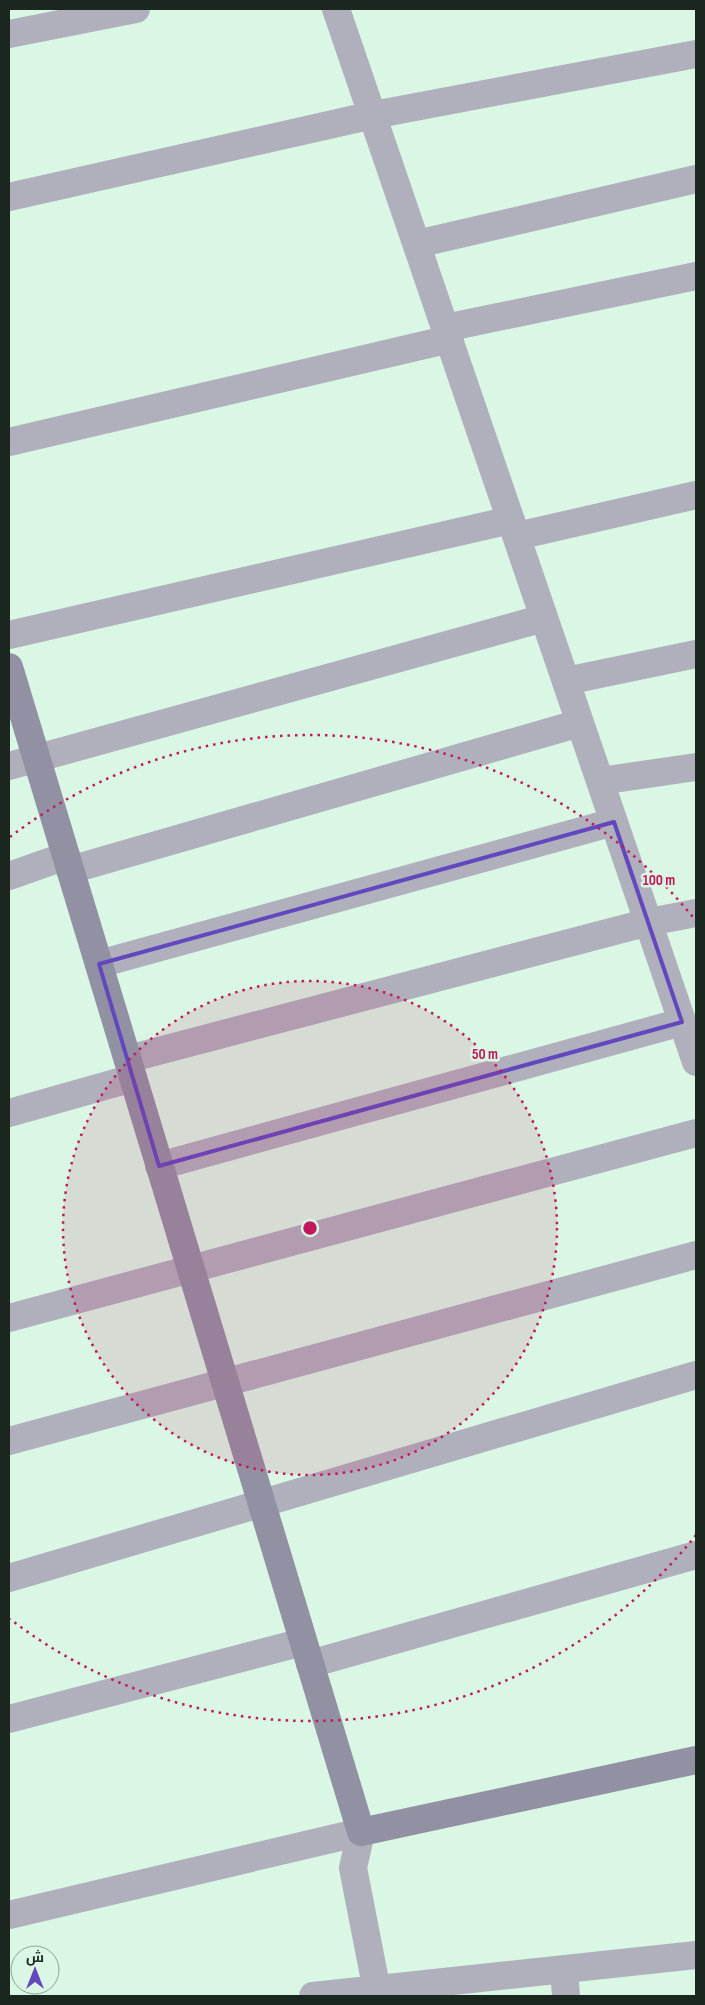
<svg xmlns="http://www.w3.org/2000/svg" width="705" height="2005" font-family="'Sofia Sans Condensed',Cairo,sans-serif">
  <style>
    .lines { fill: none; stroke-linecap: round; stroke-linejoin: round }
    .street { stroke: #b0afbc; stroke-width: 28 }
    .secondary { stroke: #9291a4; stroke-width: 28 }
    .marked { fill: none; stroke: #6347bf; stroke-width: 4; stroke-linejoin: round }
    .ring { fill: none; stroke: #c2185b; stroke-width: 2.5; stroke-dasharray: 2.5 5 }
    .centre { fill: #c2185b; stroke: #d9f7e4; stroke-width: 2.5 }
    .ring-label { font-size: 15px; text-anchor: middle; font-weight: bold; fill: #c2185b; stroke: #d9f7e4; stroke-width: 5; stroke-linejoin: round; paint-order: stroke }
  </style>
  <rect width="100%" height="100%" fill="#d9f7e4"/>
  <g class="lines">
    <path class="street" d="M336 9 696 1062
      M9 34 136 9
      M9 197 373 115 696 54
      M417 244 696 179
      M445 328 696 276
      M9 442 450 339
      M517 536 696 495
      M9 635 511 520
      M566 681 696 654
      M9 766 544 618
      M600 781 696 767
      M70 870 580 723
      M9 876 66 856
      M99 964 614 822
      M128 1059 649 922 696 913
      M9 1113 133 1078
      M159 1166 682 1022
      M9 1318 696 1133
      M9 1441 696 1255
      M9 1578 696 1375
      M310 1664 696 1555
      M9 1719 303 1642
      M9 1915 361 1832 353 1868 378 1996
      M564 1969 566 1996
      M313 1996 696 1955"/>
    <path class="secondary" d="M9 667 361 1832 696 1760"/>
  </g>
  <path class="marked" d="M614 822 682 1022 159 1166 99 964Z"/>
  <circle cx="310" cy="1228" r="247" fill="#c2185b" fill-opacity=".12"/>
  <g class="ring">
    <circle cx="310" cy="1228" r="247"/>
    <path d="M696 1535A493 493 0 0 1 10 1619M10 837A493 493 0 0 1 696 921"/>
  </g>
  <circle cx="310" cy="1228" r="8" class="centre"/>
  <g class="ring-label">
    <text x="659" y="885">100 m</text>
    <text x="485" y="1059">50 m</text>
  </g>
  <rect width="705" height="2005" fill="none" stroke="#1b261f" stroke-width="20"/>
  <g transform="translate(35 1970)"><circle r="24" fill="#d9f7e4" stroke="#8da395"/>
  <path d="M0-4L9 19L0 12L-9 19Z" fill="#6347bf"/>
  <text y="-8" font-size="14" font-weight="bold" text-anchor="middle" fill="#1b261f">ش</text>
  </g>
</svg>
